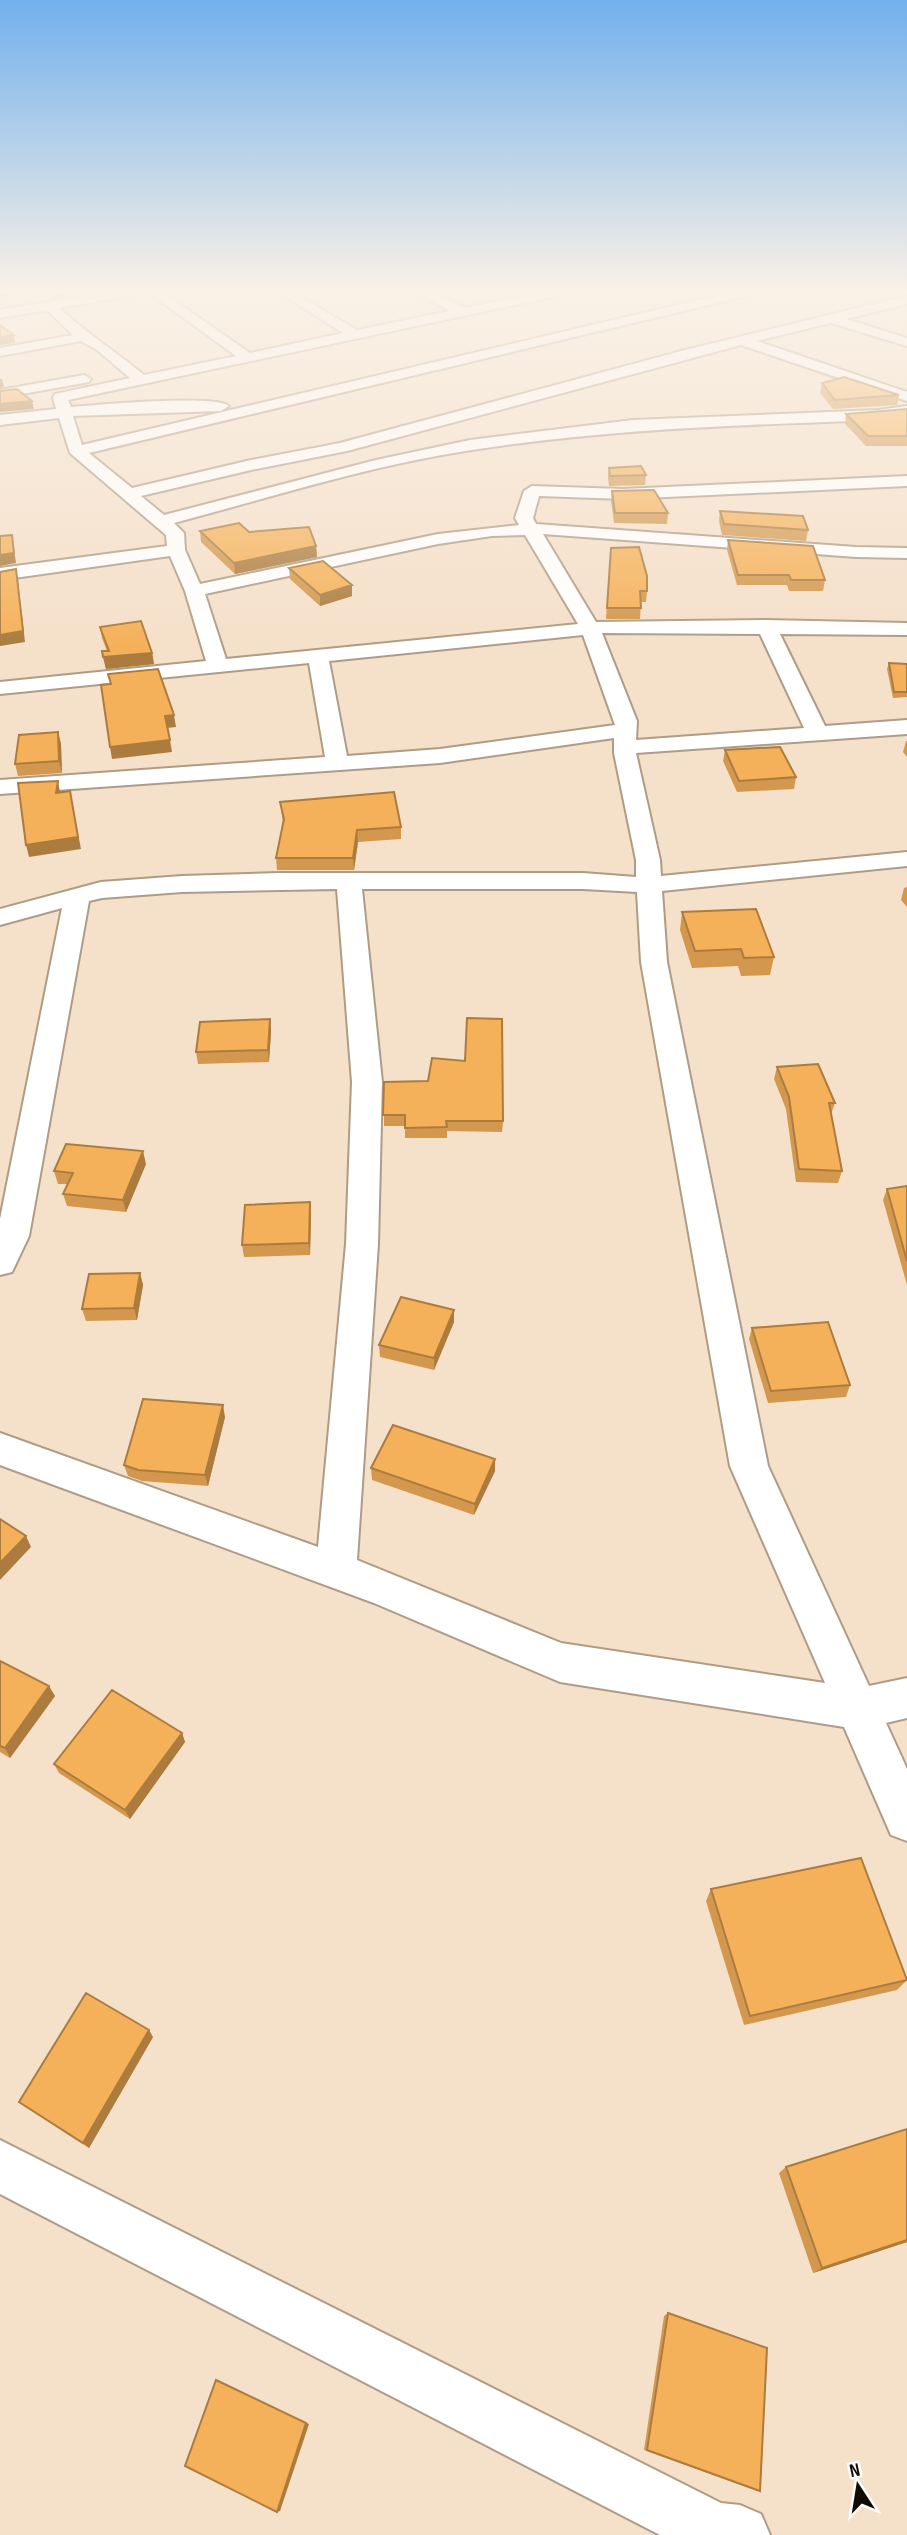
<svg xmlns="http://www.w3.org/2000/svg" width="907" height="2535" font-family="'Sofia Sans Condensed',sans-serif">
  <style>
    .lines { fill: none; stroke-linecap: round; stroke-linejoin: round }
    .minor-casing { stroke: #af9c86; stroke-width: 4 }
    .minor { fill: #fff; fill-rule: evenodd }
    .wall { fill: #d3984d }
    .shaded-wall { fill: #ac7c3f }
    .building { fill: #f5b15a; stroke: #ac7c3f; stroke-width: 2 }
  </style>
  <rect width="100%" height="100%" fill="#f5e0c9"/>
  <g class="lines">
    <defs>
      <path id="minor" d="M109 292H134L128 296 59 308C86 333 116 352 144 375L236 356 148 292H162L250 353 343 333 278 292H292L357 330 450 311 415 292H430L465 308 541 292H563L557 296 68 400 71 407C94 405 216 394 229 406L221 411 73 416 82 445 732 292H752L746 296 89 453 132 488 251 460 340 443 685 350 907 296V304L846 319 907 338V346L831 323 757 341 907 392V401L741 345 347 451 251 470 141 496 164 515 376 460 470 440 633 420 878 410 907 406V416L878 420C742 425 607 429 472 450 371 465 272 497 174 523L184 533 185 550 200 584 438 534 519 525 515 518 524 491 532 486 623 489 907 476V486L623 499 539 496 533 518 536 524 856 547 907 548V558L856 557 543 534 596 622 766 620 907 623V635L780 634 825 726 907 720V734L636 753 660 860 661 876 907 852V866L662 891 667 962 768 1466 869 1686 907 1678V1718L886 1723 907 1769V1841L891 1835 844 1727 560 1682 374 1603 0 1465V1433L318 1547 346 1244 352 1082 337 889 182 892 102 898 89 901 29 1236 12 1272 0 1275V1219L62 908 0 925V909L101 882 182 876 279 873H583L636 877V860L614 753V738L440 763 0 794V780L325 757 309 663 0 694V682L206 661 185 591 170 556 0 580V568L167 546 166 535 70 453 59 418 0 425V415L56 409 53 397 55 394 130 378 97 350 81 341 0 356V348L73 335 47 310 0 318V310ZM525 535 578 624 226 659 205 594 438 544 492 536ZM602 633 760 634 804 728 636 740 637 721ZM583 635 615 725 440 749 347 756 329 661ZM362 889H583L637 892 641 962 730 1466 825 1683 561 1643 357 1560 378 1244 382 1082Z
        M84 375 91 379 89 382 0 398V390Z
        M0 2140 721 2503 740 2505 761 2514 770 2535H660L0 2194Z"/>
    </defs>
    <use href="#minor" class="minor-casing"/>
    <use href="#minor" class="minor"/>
  </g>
  <path class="wall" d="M45 292H82L55 298Z
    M822 383 899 395 897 405 833 409 820 393Z
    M907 409V446H866L845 424 846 414Z
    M609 468 646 475 645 485 609 486 608 478Z
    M612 491 668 513 667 524 614 523 611 501Z
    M720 511 808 530 806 541 722 535 719 521Z
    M200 531 249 532 316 546 317 557 235 574 201 542Z
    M728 540 825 580 823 591H789L787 585H737L727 550Z
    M611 548 647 591 646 602H641L640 619H606Z
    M289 568 352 585V596L320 606 290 579Z
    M100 627 152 653 154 664 106 669 102 651H107L102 638Z
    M889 663 907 664V697L893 698 887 669Z
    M58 732 61 744 62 773 18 776 15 764Z
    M906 741H907V757L903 752Z
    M725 750 796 777 794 789 737 792 723 761Z
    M280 802 401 827V839L358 842 354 870H277L276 858 283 823Z
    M907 887V907L901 900 904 888Z
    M682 912 774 957 770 975 741 976 738 966 692 968 680 930Z
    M270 1019 271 1032 269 1062 198 1064 196 1052Z
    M777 1067 835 1103 831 1114 842 1171 838 1183 796 1182 786 1109 774 1079Z
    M384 1082 503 1121 502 1132 447 1131V1138H405V1126H384Z
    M146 1164 126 1212 67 1206 63 1194 68 1184H58L54 1171Z
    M907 1186V1285L883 1200 887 1189Z
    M311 1214 310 1255 244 1257 242 1245Z
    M140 1273 143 1285 137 1320 86 1321 82 1309Z
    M454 1322 434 1370 380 1357 379 1345Z
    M752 1328 850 1385 846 1397 768 1403 749 1339Z
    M225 1417 208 1486 142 1481 128 1476 124 1465Z
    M371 1468 495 1471 474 1515 372 1480Z
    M0 1661 55 1696 10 1758 0 1752Z
    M182 1733 185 1742 130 1819 59 1773 54 1764Z
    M711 1889 907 1980 897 1990 744 2025 706 1901Z
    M153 2037 89 2148 26 2107 19 2102Z
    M786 2167 907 2242 813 2273 779 2173Z
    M668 2313 760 2491 755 2490 644 2450 664 2316Z"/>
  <path class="shaded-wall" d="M0 292H24L0 297Z
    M54 292H82L55 298Z
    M14 335 15 343 0 345V337Z
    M0 379H2L4 387 0 388Z
    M32 401 34 409 0 412V404Z
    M12 535 16 563 0 566V555Z
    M316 546 317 557 235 574 234 563Z
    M16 569 18 580 25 642 0 646V635Z
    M352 585V596L320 606V595Z
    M152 653 154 664 106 669 103 657Z
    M174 715 176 727 167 728 165 716Z
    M58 732 61 744 62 773 59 761Z
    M170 740 172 752 112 759 110 747Z
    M58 781 60 792 56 793Z
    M72 803 81 849 29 857 26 845Z
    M357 830 358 842 354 870 353 858Z
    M270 1019 271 1032 269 1062 268 1050Z
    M143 1151 146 1164 126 1212 123 1200Z
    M310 1202 311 1214 310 1255 309 1243Z
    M140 1273 143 1285 137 1320 134 1308Z
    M454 1310V1322L434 1370V1358Z
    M223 1405 225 1417 208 1486 205 1475Z
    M495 1459V1471L474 1515 475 1504Z
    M26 1536 31 1547 0 1580V1563Z
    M49 1686 55 1696 10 1758 5 1748Z
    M182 1733 185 1742 130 1819 125 1810Z
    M149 2030 153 2037 89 2148 83 2143Z
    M907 2240V2242L813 2273 822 2268Z
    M216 2380 309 2424 280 2511 277 2512Z"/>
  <path class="building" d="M0 325 14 335 0 337Z
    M844 377 899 395 835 400 822 383Z
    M17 389 32 401 0 404V391Z
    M907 409V436H868L846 414Z
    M641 466 646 475 610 476 609 468Z
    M654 490 668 513H615L612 491Z
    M720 511 803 516 808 530 724 524Z
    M239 523 249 532 309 527 316 546 234 563 200 531Z
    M12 535 14 553 0 555V536Z
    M728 540 813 546 825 580H791L789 575H738Z
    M639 547 647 576V591H640L641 608H607L611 548Z
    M323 561 352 585 320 595 289 568Z
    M16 569 23 631 0 635V572Z
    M141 621 152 653 103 657 102 651H109L100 627Z
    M889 663 907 664V692H894Z
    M158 669 174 715 165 716 170 740 110 747 101 685 111 684 108 674Z
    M58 732 59 761 15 764 19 735Z
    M780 747 796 777 739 781 725 750Z
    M58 781 56 793 70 791 78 837 26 845 18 783Z
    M394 792 401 827 357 830 353 858H276L284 819 280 802Z
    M756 909 774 957 744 958 741 949 695 951 682 912Z
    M467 1018 502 1019 503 1121H446L447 1127 405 1128V1115H383L384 1082 428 1081 432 1058 465 1061Z
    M270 1019 268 1050 196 1052 200 1022Z
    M818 1064 835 1103H829L842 1171 799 1169 789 1097 777 1067Z
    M66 1144 143 1151 123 1200 63 1194 73 1173 54 1171Z
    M907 1186V1261L887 1189Z
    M310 1202 309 1243 242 1245 245 1205Z
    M140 1273 134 1308 82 1309 89 1274Z
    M401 1297 454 1310 434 1358 379 1345Z
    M828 1322 850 1385 771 1391 752 1328Z
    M143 1399 223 1405 205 1475 138 1470 124 1465Z
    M393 1425 495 1459 475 1504 371 1468Z
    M0 1519 26 1536 0 1563Z
    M0 1661 49 1686 5 1748 0 1746Z
    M112 1690 182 1733 125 1810 54 1764Z
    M861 1858 907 1980 750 2016 711 1889Z
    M86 1993 149 2030 83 2143 19 2102Z
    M907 2129V2240L822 2268 786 2167Z
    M668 2313 767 2348 760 2491 647 2450Z
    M216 2380 306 2423 277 2512 185 2466Z"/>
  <linearGradient id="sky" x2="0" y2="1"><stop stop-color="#72b0ec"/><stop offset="0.45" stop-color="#faf1e7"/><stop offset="1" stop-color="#faf1e7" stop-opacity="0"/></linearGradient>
  <rect width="907" height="646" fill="url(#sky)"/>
  <g transform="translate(858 2486) rotate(348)" stroke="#ffffff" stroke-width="5" paint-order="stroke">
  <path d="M0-5L12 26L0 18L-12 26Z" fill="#120b04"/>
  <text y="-10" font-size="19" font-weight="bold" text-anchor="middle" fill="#120b04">N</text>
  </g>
</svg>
